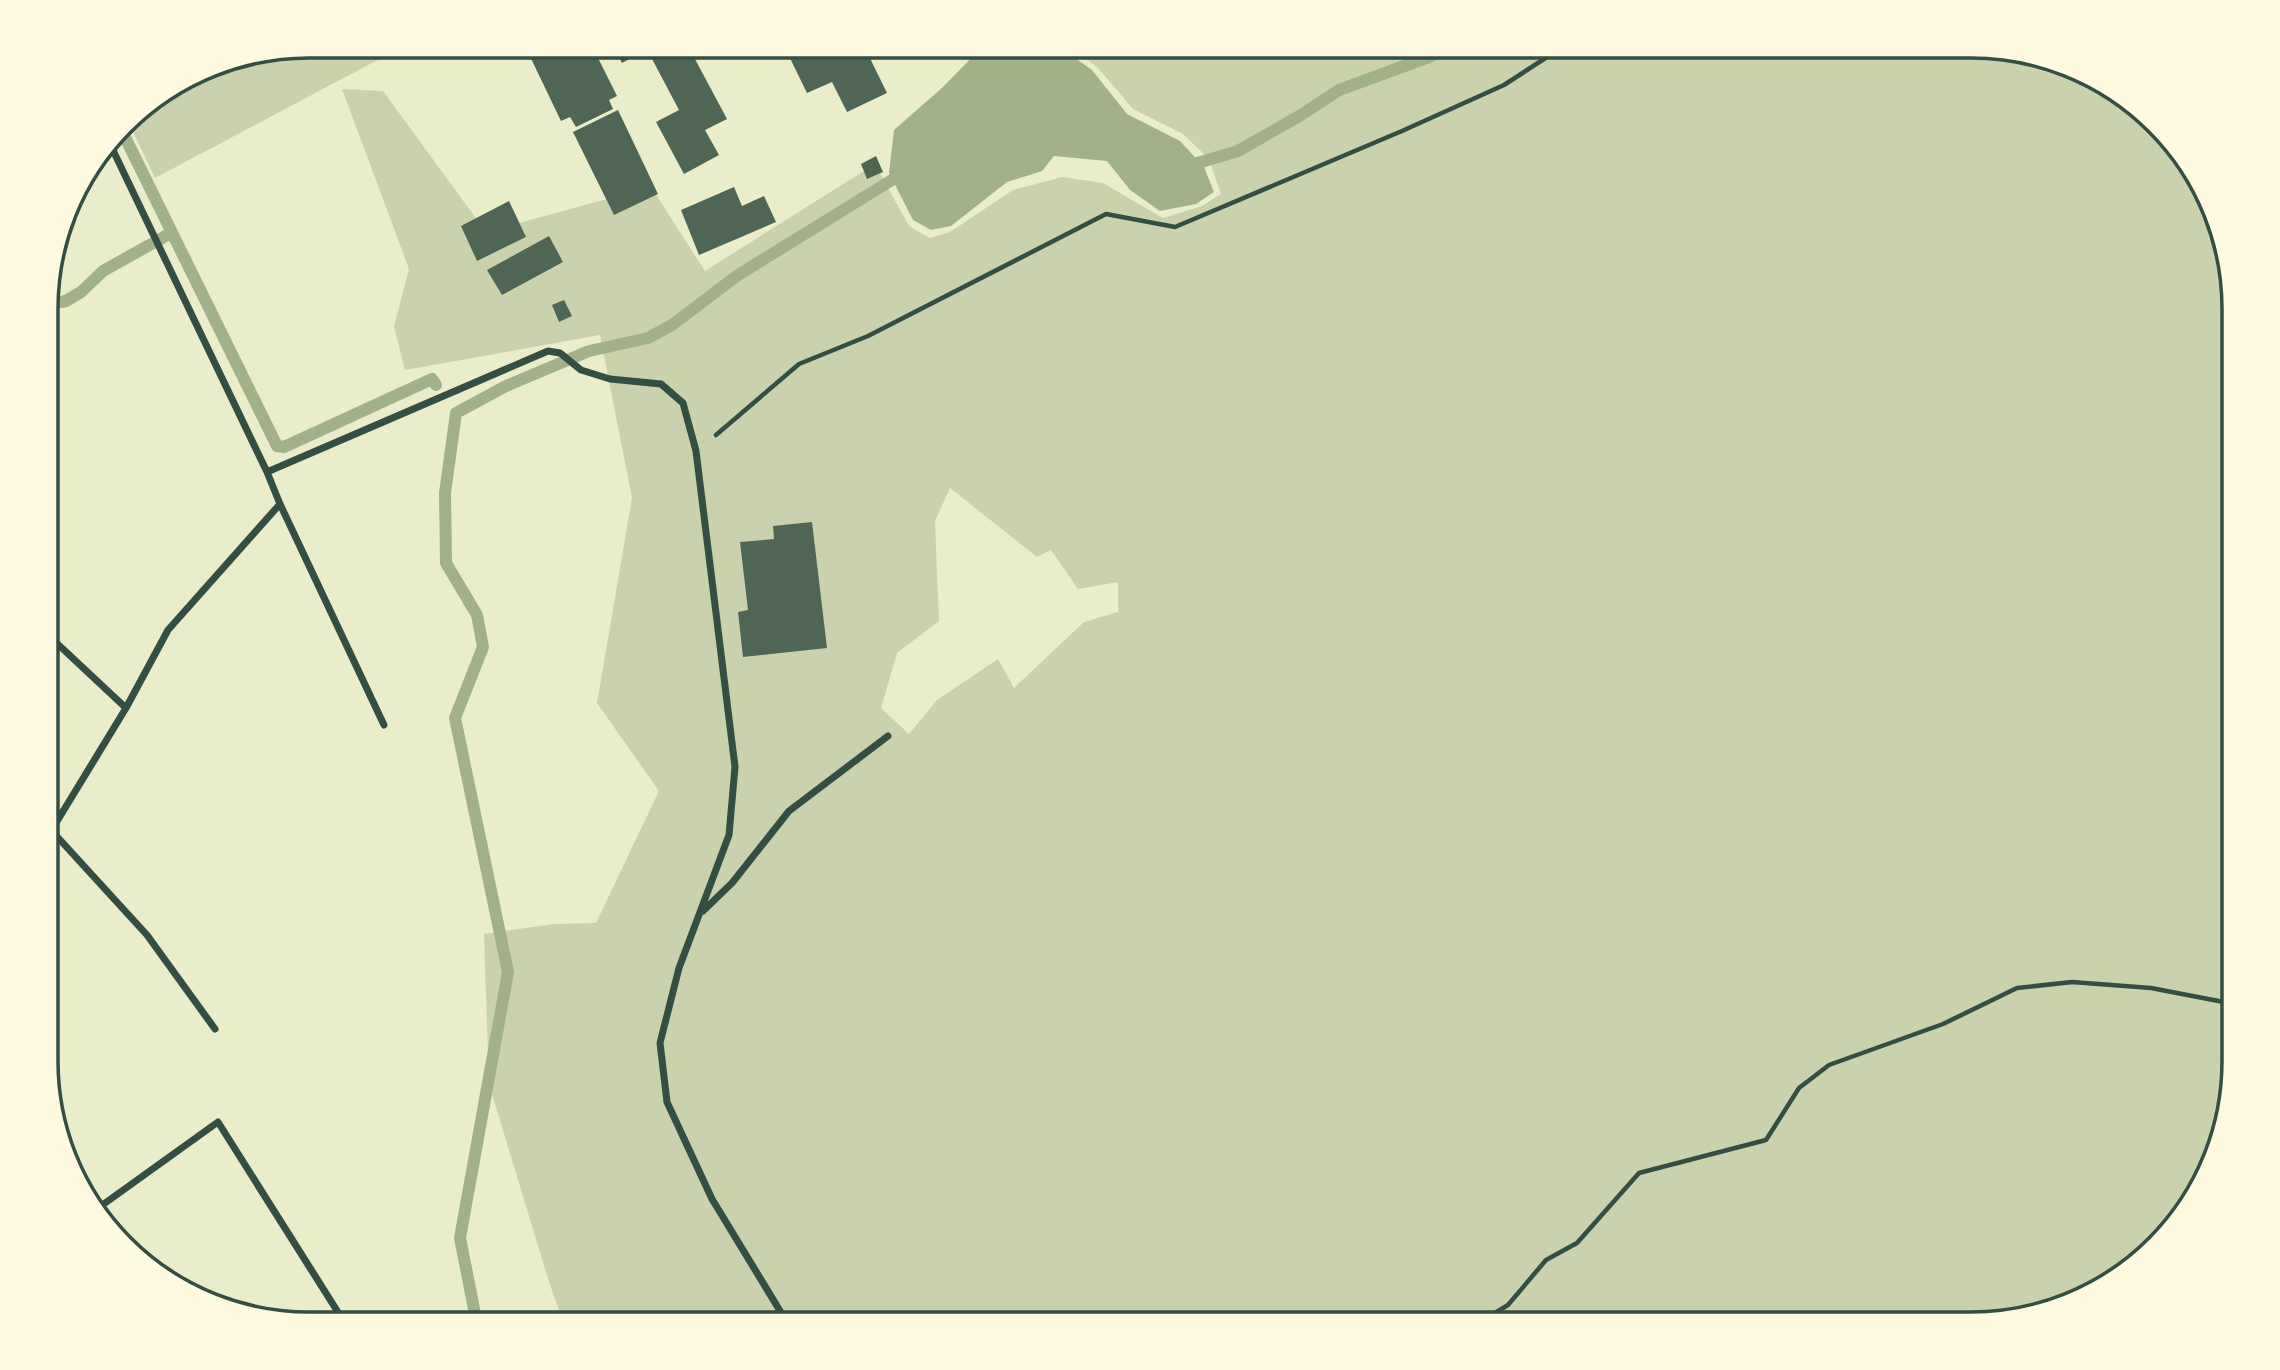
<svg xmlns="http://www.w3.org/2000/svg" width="2280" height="1370" font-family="Commissioner,sans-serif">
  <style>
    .green { fill: #cad2ad; fill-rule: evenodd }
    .water { fill: #a3b18a }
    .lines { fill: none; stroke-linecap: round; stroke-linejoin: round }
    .stream { stroke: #a3b18a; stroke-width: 12 }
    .building { fill: #4f6655 }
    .path { stroke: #344e41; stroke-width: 4.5 }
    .minor { stroke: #344e41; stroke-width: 7 }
    .rim { fill: none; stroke: #344e41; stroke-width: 3.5 }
  </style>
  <rect width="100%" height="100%" fill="#e9edc9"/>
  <path class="green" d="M309 46H404L155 178 128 121 135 111 208 65Z
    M1070 46H1972L2040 55 2103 81 2157 122 2199 177 2234 291V1078L2199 1193 2157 1248 2103 1289 1988 1324H564L549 1282 489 1084 484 934 554 924 596 923 659 791 597 703 632 498 600 335 405 370 394 326 409 269 342 89 383 91 486 232 651 187 705 271 875 164 909 226 930 238 950 232 1013 190 1062 177 1103 183 1163 218 1202 206 1221 194 1209 159 1183 134 1133 109 1098 68ZM950 488 1037 557 1051 550 1078 589 1118 582V612L1084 622 1014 688 998 659 937 700 909 734 881 708 897 653 939 621 935 521Z"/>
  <path class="water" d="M983 46H1058L1092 70 1127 114 1180 141 1204 167 1214 192 1196 204 1160 211 1130 190 1107 161 1054 156 1042 171 1007 182 951 226 931 230 913 220 889 173 894 130 943 87Z"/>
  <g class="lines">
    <path class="stream" d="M121 129 277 446 284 447 432 379 436 385
      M1184 167 1238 151 1301 115 1339 90 1429 57 1450 46
      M48 299 55 303 66 301 81 292 103 271 171 233
      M477 1324 460 1238 508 972 455 718 483 647 477 615 446 563 445 493 456 413 506 386 589 351 648 338 672 325 738 275 900 175"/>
  </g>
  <path class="building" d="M525 46H592L617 96 609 100 613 109 576 127 570 117 561 121Z
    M608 46H645L647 50 622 63 616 51 612 53Z
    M650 46H688L727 119 705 130 719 155 684 174 656 122 679 110 651 57 655 55Z
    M802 46H864L887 93 847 112 832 82 807 93 787 52Z
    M618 110 658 194 614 215 573 132Z
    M876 156 883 172 867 179 861 164Z
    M734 187 742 206 764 196 776 222 699 255 681 210Z
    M509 201 526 237 477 261 461 226Z
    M549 236 563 262 502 295 487 270Z
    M564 300 572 316 559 322 552 305Z
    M812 522 827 648 743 657 738 612 748 610 740 542 774 539 773 526Z"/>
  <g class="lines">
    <path class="path" d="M716 435 799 364 868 336 1106 214 1175 227 1402 131 1504 85 1564 46
      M1477 1324 1508 1305 1546 1260 1577 1243 1639 1173 1766 1140 1799 1088 1829 1065 1943 1024 2017 988 2072 982 2151 988 2234 1004"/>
    <path class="minor" d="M110 144 267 472 280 504 384 725
      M267 472 548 351 560 353 581 370 610 379 661 384 683 403 696 451 735 767 729 835 679 968 660 1043 667 1102 712 1199 788 1324
      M48 635 126 708
      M51 830 147 935 215 1029
      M48 836 126 708 168 630 280 504
      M703 911 732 883 789 811 888 736
      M94 1211 218 1122 341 1317"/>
  </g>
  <path d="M0 0H2280V1370H0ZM309 58H1971A251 251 0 0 1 2222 309V1061A251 251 0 0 1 1971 1312H309A251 251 0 0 1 58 1061V309A251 251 0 0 1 309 58Z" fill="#fefae0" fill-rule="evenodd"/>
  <path class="rim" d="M309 58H1971A251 251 0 0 1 2222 309V1061A251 251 0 0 1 1971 1312H309A251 251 0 0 1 58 1061V309A251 251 0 0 1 309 58Z"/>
</svg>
